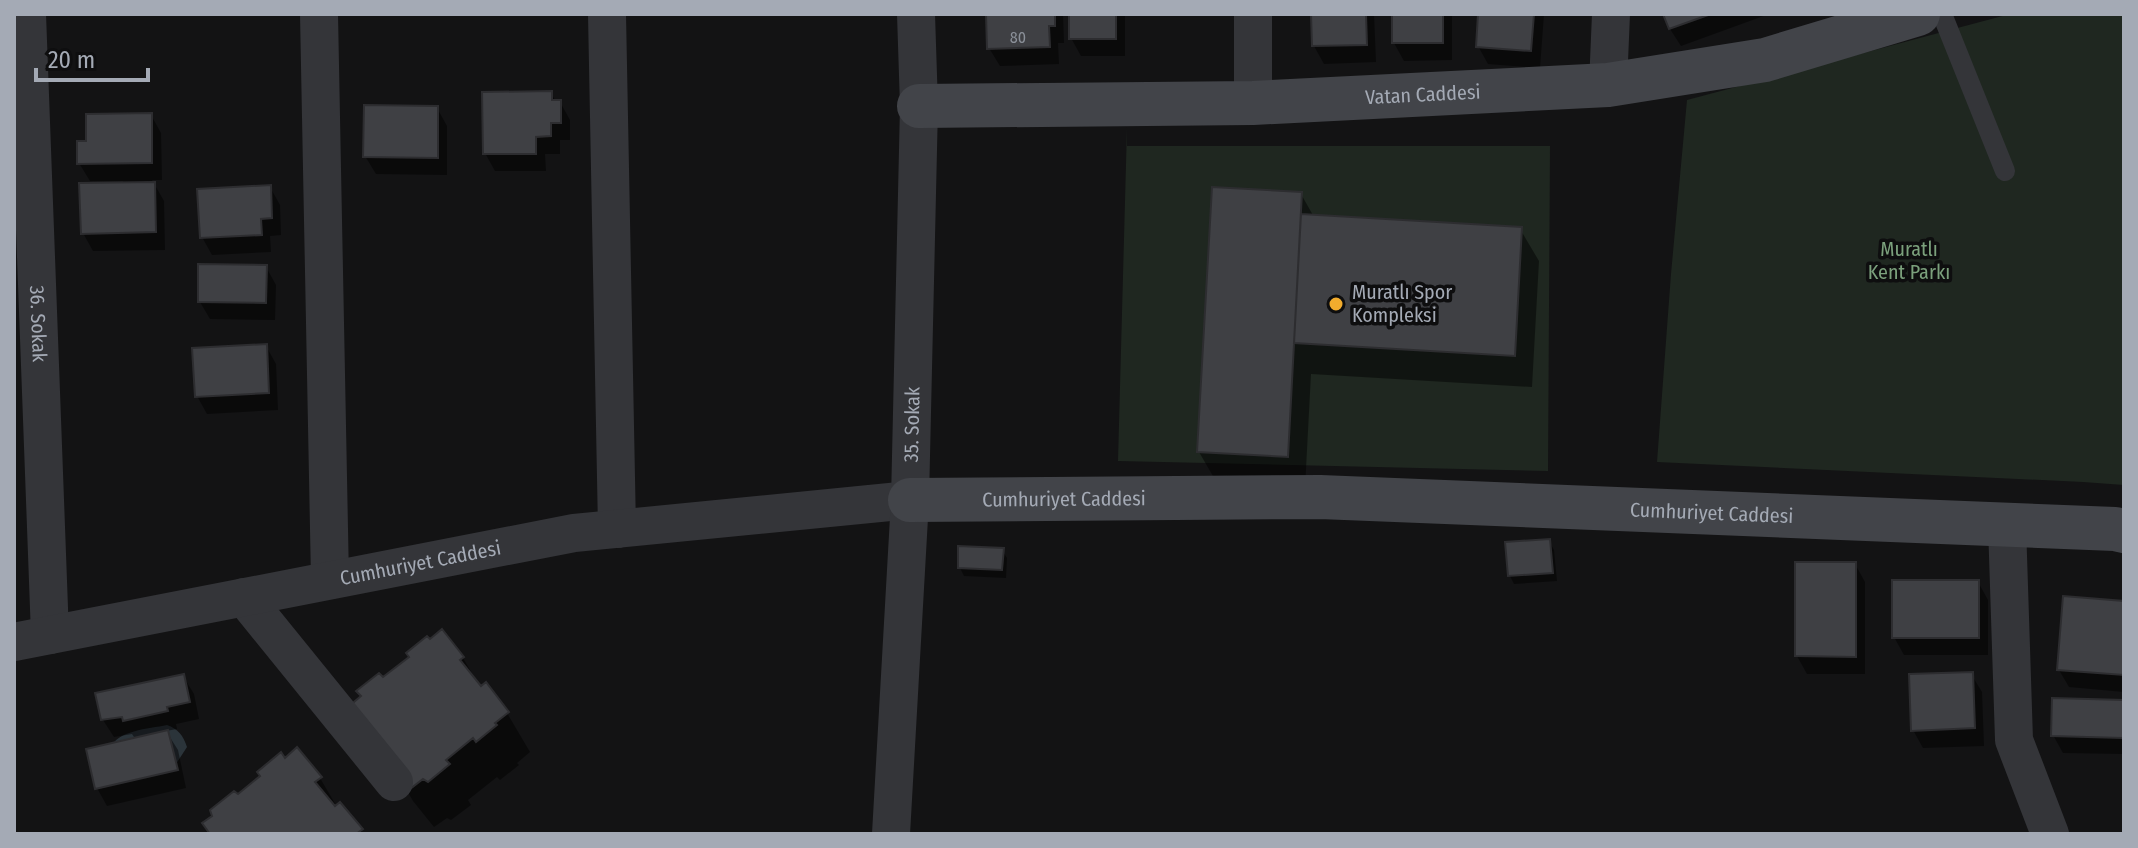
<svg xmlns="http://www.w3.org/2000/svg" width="2138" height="848" font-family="'Fira Sans Condensed',sans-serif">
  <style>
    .green { fill: #1f2720 }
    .water { fill: #2b343a }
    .shadow { fill: #0007 }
    .building { fill: #3f4044; stroke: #2d2d30; stroke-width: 2 }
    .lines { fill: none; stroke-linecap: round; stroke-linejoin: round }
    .lane { stroke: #343539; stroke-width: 20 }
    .street { stroke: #343539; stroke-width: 38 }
    .secondary { stroke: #424449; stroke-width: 44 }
    .poi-dot { fill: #f2ac2d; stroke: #0e0e0f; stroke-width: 3 }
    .labels { text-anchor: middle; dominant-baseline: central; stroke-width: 7; stroke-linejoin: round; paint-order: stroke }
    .number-label { font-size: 16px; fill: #8b9099 }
    .street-label { font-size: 20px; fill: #a4aab5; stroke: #0e0e0f }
    .park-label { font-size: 20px; fill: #7ba07c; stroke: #0e0e0f }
    .poi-label { font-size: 20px; fill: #a4aab5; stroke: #0e0e0f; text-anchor: start }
  </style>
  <rect width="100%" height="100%" fill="#131314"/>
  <path class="green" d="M2010 14H2124V485L2083 482 1657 462 1671 274 1687 100Z
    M1127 127V146H1550L1548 471 1118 461Z"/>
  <path class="water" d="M167 725C178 729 183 735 187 747L176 764 110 749C117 730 148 729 167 725Z"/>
  <path class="shadow" d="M988 14H1063L1064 43H1058L1059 64 1000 66 989 48Z
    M1071 14H1125V56H1081L1071 38Z
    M1313 14H1374L1376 62 1324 64 1314 46Z
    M1394 14H1452V60L1404 61 1394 43Z
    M1480 14H1544L1540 68 1488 64 1478 46Z
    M1665 14H1769L1681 46 1670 29Z
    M551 93 556 102H560L570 120V140H560V154H545L546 171H495L485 153Z
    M437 108 447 126V175L376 174 365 156Z
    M151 115 161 133 162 180H152L164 201 165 250 93 251 83 233 123 184V181H90L79 163 88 143Z
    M270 187 280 205 281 235 270 236 271 252 212 255 202 237Z
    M1301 194 1314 217 1520 229 1539 261 1532 387 1311 374 1305 488 1217 483 1199 452Z
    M266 267 276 285 275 320 210 319 200 302Z
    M266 346 276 364 278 410 207 414 197 396Z
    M1549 541 1554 550 1557 581 1514 584 1510 576Z
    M1002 550 1007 558 1006 578 964 576 960 568Z
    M1855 564 1865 582V674H1807L1797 656Z
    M1978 582 1988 600V655H1904L1894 637Z
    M2124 603V692L2069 687 2059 670Z
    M463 658 481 689 507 713 530 752 517 763 519 765 500 780 497 777 468 800 471 805 451 820 447 818 434 827 413 801 397 773 383 680Z
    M1971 674 1982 692 1984 746 1923 748 1913 730Z
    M183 676 194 694 199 719 176 724 177 729 166 731 178 750 186 788 107 806 97 788 136 740 132 734 114 737 103 720 98 694Z
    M2122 702 2124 754 2063 753 2053 735Z
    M285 761 320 778 337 807 364 834H210L238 797Z"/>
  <path class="building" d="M986 14H1055V26H1049L1050 47 987 49Z
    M1069 14H1116V39H1069Z
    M1311 14H1366L1367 45 1312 46Z
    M1392 14H1443V43H1392Z
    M1478 14H1534L1531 51 1476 47Z
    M1663 14H1711L1669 29Z
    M552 91V100H561V123H551V136L536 137V154H483L482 92Z
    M364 105 438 106V158L363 157Z
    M152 113V163L77 164V141H86V114Z
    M155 182 156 232 81 234 79 183Z
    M271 185 272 218 261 219 262 235 200 238 197 189Z
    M1212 187 1302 192 1288 457 1197 452Z
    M1301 214 1522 227 1515 356 1294 343Z
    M198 264 267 265 266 303 198 302Z
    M267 344 269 393 195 397 192 348Z
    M1550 539 1553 573 1508 576 1505 542Z
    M958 546 1004 548 1002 570 958 568Z
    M1795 562H1856V657L1795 656Z
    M1892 580H1979V638H1892Z
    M2063 596 2124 601V675L2057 670Z
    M442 629 464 657 460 660 481 686 486 682 509 712 495 723 497 725 476 742 473 738 446 760 450 764 428 782 423 779 410 789 347 708 361 696 356 691 379 673 383 677 409 657 406 653 427 636 430 639Z
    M1973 672 1975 728 1911 731 1909 674Z
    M184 674 190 702 167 707 168 711 123 721 122 717 101 720 95 693Z
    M2052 698 2124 700 2123 738 2051 736Z
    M168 730 178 770 95 789 86 749Z
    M297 747 322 777 315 782 335 806 340 802 363 829 356 834H210L202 823 212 816 210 810 234 791 238 794 260 776 257 772 281 752 285 758Z"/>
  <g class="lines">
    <path class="lane" d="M1942 14 2005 171"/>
    <g class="street">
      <path id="s1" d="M27 14 50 635"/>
      <path d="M319 14 330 580"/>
      <path d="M607 14 617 529"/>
      <path d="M1253 14V103"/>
      <path d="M1608 85 1611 14"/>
      <path d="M2007 525 2014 740 2050 834"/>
      <path d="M244 597 394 782"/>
      <path id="s2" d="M14 642 574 533 910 500"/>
      <path id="s3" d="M891 834 910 500 919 106 916 14"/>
    </g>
    <g class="secondary">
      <path id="s4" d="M919 106 1253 103 1608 85 1765 60 1918 14"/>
      <path id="s5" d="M910 500 1320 497 2115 529 2124 531"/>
    </g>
  </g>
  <circle class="poi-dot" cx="1336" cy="304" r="8"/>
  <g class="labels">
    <g class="number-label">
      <text x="1018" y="37">80</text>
    </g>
    <g class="street-label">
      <text stroke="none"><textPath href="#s4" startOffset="504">Vatan Caddesi</textPath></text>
      <text stroke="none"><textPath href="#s1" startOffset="310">36. Sokak</textPath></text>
      <text stroke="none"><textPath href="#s3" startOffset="410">35. Sokak</textPath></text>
      <text stroke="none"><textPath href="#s5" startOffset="154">Cumhuriyet Caddesi</textPath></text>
      <text stroke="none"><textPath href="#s5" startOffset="802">Cumhuriyet Caddesi</textPath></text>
      <text stroke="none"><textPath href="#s2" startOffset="414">Cumhuriyet Caddesi</textPath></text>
    </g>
    <g class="park-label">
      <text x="1909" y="249">Muratlı<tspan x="1909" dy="23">Kent Parkı</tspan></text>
    </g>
    <g class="poi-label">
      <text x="1352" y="292">Muratlı Spor<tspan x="1352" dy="23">Kompleksi</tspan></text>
    </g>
  </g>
  <rect width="2138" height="848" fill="none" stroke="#a4aab5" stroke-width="32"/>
  <path d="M36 68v12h112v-12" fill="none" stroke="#a4aab5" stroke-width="4"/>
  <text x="48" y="68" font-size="24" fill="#a4aab5" stroke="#0e0e0f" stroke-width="6" paint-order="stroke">20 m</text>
</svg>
